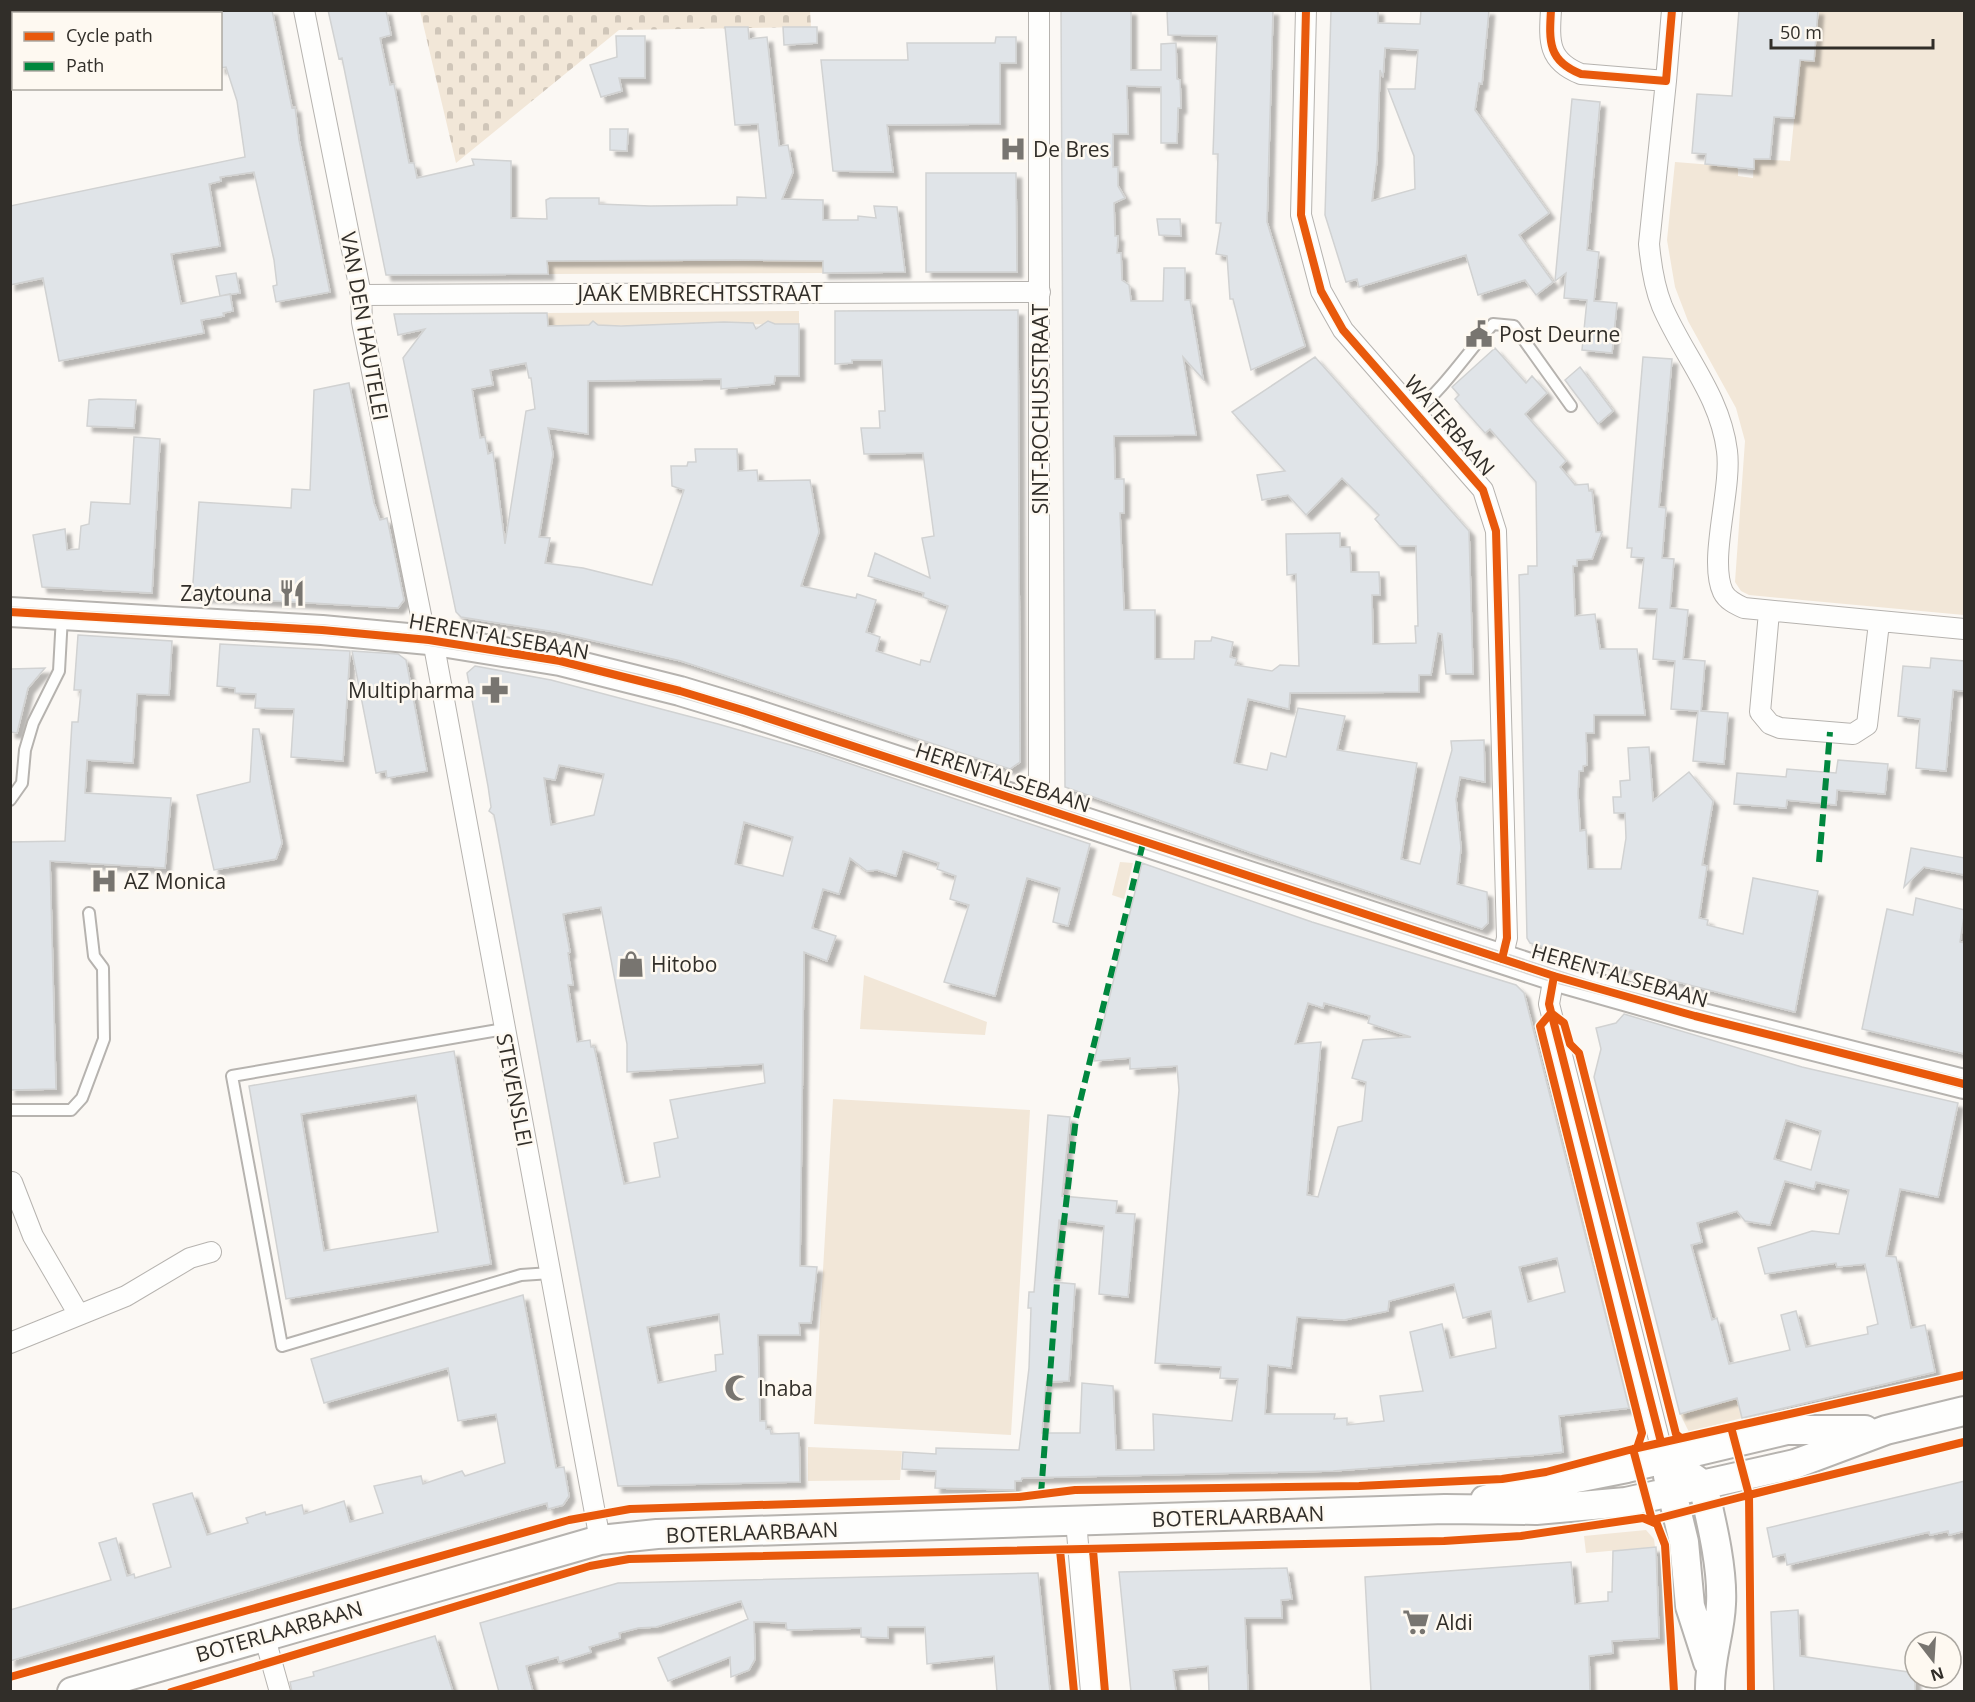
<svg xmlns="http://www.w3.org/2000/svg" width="1975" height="1702" font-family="'Open Sans',sans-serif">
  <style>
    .green { fill: #f2e7d8 }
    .cemetery { fill: url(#cemetery-stones) }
    .building { fill: #e0e4e8; stroke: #d1d2d2; stroke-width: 1.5; fill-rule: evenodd; filter: url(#shadow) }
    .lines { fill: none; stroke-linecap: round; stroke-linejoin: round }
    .lane-casing { stroke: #b6b3af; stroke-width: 14 }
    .street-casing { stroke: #b6b3af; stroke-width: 22 }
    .secondary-casing { stroke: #b6b3af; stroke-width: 32 }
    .lane { stroke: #fefefd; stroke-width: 10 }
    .street { stroke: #fefefd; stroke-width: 20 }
    .secondary { stroke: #fefefd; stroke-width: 28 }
    .tram { stroke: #d8d7d5; stroke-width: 1.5 }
    .quiet { stroke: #00873e; stroke-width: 6; stroke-dasharray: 12 6; stroke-linecap: butt }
    .cycleway-casing { stroke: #fef9f1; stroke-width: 11 }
    .cycleway { stroke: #e8590c; stroke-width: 8 }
    .labels { text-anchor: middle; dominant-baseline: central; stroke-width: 5; stroke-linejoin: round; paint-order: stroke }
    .poi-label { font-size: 21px; fill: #312e29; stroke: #fef9f1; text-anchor: start }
    .street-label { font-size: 21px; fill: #312e29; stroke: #fef9f1 }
  </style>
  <defs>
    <pattern id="cemetery-stones" width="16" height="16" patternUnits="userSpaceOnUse" patternTransform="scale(1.5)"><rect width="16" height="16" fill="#f2e7d8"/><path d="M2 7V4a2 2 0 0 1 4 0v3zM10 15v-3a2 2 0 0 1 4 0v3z" fill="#d0c6b9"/></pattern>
    <filter id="shadow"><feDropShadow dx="5.5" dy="5.5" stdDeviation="1.5" flood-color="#0004"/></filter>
  </defs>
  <rect width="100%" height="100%" fill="#fbf8f4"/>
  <path class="green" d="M1819 11H1964V615L1749 595 1741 591 1735 582 1745 441 1736 408 1688 321 1675 287 1667 240 1675 162 1738 167V176L1753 178 1754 159 1790 161 1800 60 1814 61 1815 41 1808 22 1818 23Z
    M547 261H823V273L548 274Z
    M799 311V324L548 326 547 313Z
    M1120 862 1133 863 1124 899 1112 895Z
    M864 975 987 1022 985 1035 860 1029Z
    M833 1099 1030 1110 1011 1435 814 1424Z
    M1738 1399 1742 1418 1689 1432 1680 1414Z
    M808 1447 902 1451 900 1480 808 1481Z
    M1646 1530 1654 1539 1655 1547 1586 1553 1584 1536Z"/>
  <path class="cemetery" d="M810 10 811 27 619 30 456 163 420 11Z"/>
  <path class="building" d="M220 10H272L292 108 295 107 299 140 330 292 276 302 273 286 277 285 274 260 254 172 220 177 221 181 209 184 220 246 171 254 181 304 230 294 233 311 223 313 224 316 201 320 204 333 59 361 43 278 10 285V206L245 157 237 101 226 67 220 68Z
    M328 10H386L391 35 380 38 390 85 394 84 409 163H414L417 178 474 165 472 159 511 161V218L547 219 546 200 550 198H599V204L650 206 737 205V197L766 198 758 124 735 125 725 27H748L749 39 767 37 779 146 788 145 793 172 782 199 823 200V220H858V216L876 218 874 206 897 207 905 272 823 273V261L735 260 547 261 548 274 386 275 342 58 339 59Z
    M1061 10H1131V70H1161V44L1176 43 1177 79 1180 80 1181 108H1178L1177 143H1161V87L1127 86 1128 134H1113V167H1118V186L1125 198 1114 203 1115 236H1118L1117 253H1121L1122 280 1129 285 1131 301H1163L1164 268H1185V300H1190L1203 379 1183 357 1196 435 1114 436 1115 479H1124V513H1120L1124 610H1155V659H1194L1195 641H1211L1212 637 1233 642 1230 657 1237 659 1235 665 1272 671 1280 665 1299 666 1296 574 1287 575 1286 534 1340 533V547H1350L1351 572H1379L1380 595H1372L1373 644 1416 643 1415 626H1418L1416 546H1399L1375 519 1379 515 1342 478 1306 515 1288 495 1262 500 1257 475 1285 471 1232 412 1315 357 1469 531 1473 674H1446L1442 634 1438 633 1431 675H1419V692L1290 693 1289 709 1248 699 1234 763 1267 770 1271 753 1286 757 1298 708 1345 716 1337 750 1417 763 1401 859 1420 864 1452 750 1451 741 1484 740 1485 782 1460 777 1456 799 1461 848 1457 884 1487 892 1488 923 1482 929 1249 852 1065 787Z
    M1167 10H1273L1267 222 1305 346 1251 370 1233 299H1230L1227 256 1216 254 1221 223H1216L1218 154H1213L1217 36 1168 35Z
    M1331 10H1378V23L1420 24 1421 10H1489L1482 84 1479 83 1475 110 1549 213 1519 235 1553 282 1536 295 1525 280 1478 295 1466 255 1359 287 1357 279 1346 282 1325 215ZM1385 48 1418 50 1415 89H1388L1414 156 1415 189 1372 201 1377 160 1380 70 1383 77Z
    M1739 10H1818L1814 61 1800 60 1794 118 1774 117 1770 159H1754V169L1705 164 1706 154 1692 153 1697 94 1732 96Z
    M783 27H817V43L784 45Z
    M616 36H645V78H619L622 91 601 97 590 65 617 57Z
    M996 37H1016V63H1000V124L887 125 893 172 833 171 821 60H908L907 43H995Z
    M1572 99 1600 102 1587 250 1599 252 1594 301 1617 303 1612 353 1582 350 1587 300 1564 298 1566 273 1555 281Z
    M610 129H628L627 151 610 150Z
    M926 173H1016L1017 272H926Z
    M1157 219H1180L1181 236 1159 235Z
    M236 273 240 293 220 296 216 276Z
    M1018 310 1020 762 1010 769 681 661 556 632 461 617 456 612 403 358 425 329 398 335 394 314 547 313 548 326 589 325 593 321 598 325 621 326 724 322 753 323 756 329 768 321 775 324H799V376H775L774 384 721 389V379L588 381V434L548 428 553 454 539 537 550 538 545 563 583 568 652 585 684 490 672 486 671 466H687L688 462H696L695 449H737L738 471 757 470 758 481 810 480 819 532 801 586 856 598 857 594 876 600 866 632 880 637 876 651 920 665 921 660 930 662 948 606 923 597 924 593 868 576 875 553 930 578 922 538 934 536 923 453 864 454 861 428H880L879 411H885L882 360H852V363L835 364V311ZM526 363 529 378H531L535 409 526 411 505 544 493 452 488 454 485 437 480 438 472 389 493 385 490 370Z
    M1495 348 1526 383 1532 376 1547 393 1525 414 1566 461 1560 467 1575 485 1588 484 1589 491H1592L1596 532H1602L1592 559 1577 560V566H1573L1575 616 1595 614 1600 649H1637L1645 715H1594V733H1586L1587 765 1583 766V771H1579L1578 794 1580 831 1586 830 1588 869H1621L1626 838 1625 813H1614L1613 797H1621L1620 781 1630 780 1628 748 1649 747 1653 801 1689 772 1713 801 1702 865 1707 866 1699 918 1708 920 1707 925 1743 934 1753 878 1818 891 1795 1012 1557 951 1530 943 1527 938 1519 575 1528 574V566H1537L1536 482 1490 429 1485 433 1455 399 1459 395 1452 387Z
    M1643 357 1672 359 1659 507 1666 508 1662 558 1674 559 1670 608 1688 610 1683 659 1705 661 1701 711 1728 713 1724 764 1693 761 1698 711 1671 709 1675 661 1653 659 1657 609 1639 608 1644 558 1631 557 1632 548H1627Z
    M1580 367 1613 411 1598 424 1565 380Z
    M349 383 374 503 380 520 387 518 404 600 398 608 192 596 199 502 291 508 292 489 310 490 314 390Z
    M99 399 136 400 134 428 87 426 89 400Z
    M134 437 160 439 152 593 42 587 33 535 65 529 67 550 79 549 81 526 89 524 91 502 130 504Z
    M78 635 172 641 169 695 137 694 133 763 87 760 85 793 171 798 165 868 50 861 56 1089 10 1090V842L65 841 72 722H78L81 690H74Z
    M220 644 350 651 343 761 291 757 294 709 255 708 256 694 235 693V688L217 686Z
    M352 651 398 654 406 660 427 771 387 778 386 771 376 773Z
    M1931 658 1965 661V691L1953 690 1946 771 1916 768 1920 719 1898 716 1903 666 1930 668Z
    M475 666 551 680 718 724 815 752 1090 844 1068 926 1053 922 1060 888 1027 878 995 996 944 982 969 905 950 899 956 876 937 869 939 863 903 851 896 876 877 870 867 871 850 858 839 894 823 889 812 928 836 936 827 961 804 952 800 1266 817 1267 811 1323H799L800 1335H758L760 1421H766V1429H770L771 1434 799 1433 800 1482 618 1486 496 825 494 815 489 811 491 807 488 786 467 673ZM559 765 604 774 594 815 551 825 544 778 555 780ZM744 822 793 837 783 876 735 864ZM601 907 627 1044V1072L763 1064 765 1083 670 1100 678 1138 654 1143 660 1177 624 1184 594 1047H591L590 1040 577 1042 568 985H573L568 953 570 952 563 914ZM719 1314 723 1354 715 1355 716 1371 658 1383 647 1327Z
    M45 668 28 688 17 733 10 732V669Z
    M253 729H259L282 843 276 859 214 870 197 795 250 782Z
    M1838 760 1888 764 1885 794 1837 790 1836 805 1787 800 1786 808 1734 804 1737 773 1786 777 1787 769 1836 773Z
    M1911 848 1965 858V875L1924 867 1904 887Z
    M1142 863 1312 922 1516 985 1524 993 1629 1408 1559 1416 1563 1452 1538 1455 1333 1471 1022 1478 1021 1481H1015V1490L935 1488 936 1471 902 1469 903 1452 936 1454V1448L1019 1450 1029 1368 1031 1308H1028L1029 1292H1034L1048 1115 1070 1117 1062 1196 1117 1201 1116 1213 1135 1214 1128 1297 1099 1294 1104 1226 1059 1220 1054 1282 1075 1284 1069 1381 1046 1382 1042 1433H1080L1082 1383 1113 1386 1116 1450H1154L1153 1414 1232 1421 1238 1379 1220 1378 1221 1367 1155 1363 1179 1090 1177 1066 1130 1069V1058L1094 1061ZM1308 1003 1323 1008 1324 1003 1370 1016 1368 1023 1411 1037 1363 1040 1352 1078 1366 1082 1362 1121 1338 1127 1318 1197 1307 1195 1321 1042 1295 1044ZM1557 1258 1565 1292 1528 1302 1519 1267ZM1454 1284 1463 1318 1491 1311 1496 1348 1450 1358 1442 1324 1410 1332 1423 1391 1380 1396 1384 1421 1347 1425V1418L1334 1419 1335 1414H1265L1268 1365 1291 1368 1297 1317 1344 1320 1388 1311 1389 1301Z
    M1916 898 1965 910 1960 942 1965 943V1054L1862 1029 1887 909 1913 915Z
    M1624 1014 1802 1067 1958 1103 1938 1197 1900 1189 1886 1256 1896 1257 1911 1328 1925 1325 1935 1372 1742 1418 1737 1398 1680 1414 1594 1077 1601 1049 1596 1028 1616 1023ZM1786 1120 1821 1131 1811 1170 1774 1159ZM1785 1181 1814 1189 1816 1182 1849 1190 1839 1234 1812 1231 1758 1248 1765 1274 1836 1263 1837 1267 1865 1264 1878 1324 1867 1327 1868 1334 1806 1347 1796 1311 1781 1315 1790 1350 1729 1364 1717 1318 1712 1320 1691 1245 1702 1242 1697 1223 1737 1211 1745 1221 1770 1225Z
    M454 1051 491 1264 286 1299 249 1086ZM416 1095 438 1232 324 1251 301 1114Z
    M523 1295 556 1468 564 1467 569 1496 563 1505 548 1509 547 1503 515 1512 10 1661V1610L111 1580 99 1543 116 1538 127 1576 134 1574 135 1578 171 1567 153 1504 192 1493 207 1535 248 1523 246 1518 265 1512 266 1515 302 1505 304 1514 344 1501 350 1522 383 1513 374 1486 421 1476 423 1484 462 1471 465 1476 505 1463 496 1414 458 1421 448 1368 324 1403 311 1359Z
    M1965 1481V1531L1949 1535 1948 1531 1930 1535 1929 1532 1787 1565 1785 1554 1773 1557 1767 1528Z
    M1656 1547 1659 1638 1612 1641 1613 1653 1589 1656 1590 1692H1371L1365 1577 1571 1562 1575 1604 1608 1601V1592H1612L1613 1551Z
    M1287 1568 1292 1599 1281 1600 1282 1618H1245L1248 1692H1209L1208 1666 1173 1670 1176 1692H1131L1119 1572Z
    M1038 1573 1050 1692H997L994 1656 927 1664 925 1627H888V1638L861 1637V1628L787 1630 786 1623 764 1622H754L755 1659 749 1670 731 1677 730 1657 668 1681 658 1658 748 1619 741 1601 656 1627 638 1628 619 1633 620 1638 589 1647 591 1652 559 1662 558 1657 526 1666 533 1692H499L480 1623 618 1583Z
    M1798 1610 1800 1656 1915 1673V1692H1774L1771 1612Z
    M435 1636 453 1692H292L290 1682 314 1676 313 1672Z"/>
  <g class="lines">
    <defs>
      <path id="lane" d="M1415 412C1446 386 1466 354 1493 324L1514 326 1571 406
        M10 800 22 783 25 750 33 723 59 671 62 616
        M504 1029 232 1076 282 1346 521 1275 551 1273
        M10 1110H71L82 1098 104 1039 103 968 94 956 89 913"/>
      <path id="street" d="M304 10 361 295 362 322 425 635 434 646 600 1540
        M1306 10 1301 215 1321 291 1343 330 1483 490 1496 531 1507 938 1502 959
        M1551 10C1549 42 1548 61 1581 74L1666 81 1672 10
        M1666 81 1649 244C1651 266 1654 286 1662 306 1684 357 1720 395 1727 451 1732 490 1708 560 1723 592 1727 600 1735 604 1744 608L1964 629
        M361 295 1040 292
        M1769 612 1760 712 1770 724 1780 728 1853 734 1867 725 1879 623
        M1033 805 1039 785V10
        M1554 976 1549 1004 1664 1459
        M12 1182 33 1236 79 1315
        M10 1343 126 1296 190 1258 211 1252
        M1076 1521 1091 1692
        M264 1635 280 1692"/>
      <path id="secondary" d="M10 612 322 630 429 640 560 661 680 691 746 711 1554 976 1695 1016 1964 1084
        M1689 1475 1703 1485C1711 1520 1723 1568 1721 1604 1720 1634 1709 1659 1710 1692
        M1668 1476 1684 1542 1690 1606 1708 1662
        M1485 1500 1531 1487 1627 1468 1787 1430H1865
        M72 1692 600 1540 657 1534 1445 1509 1536 1510 1626 1502 1795 1464 1886 1430 1964 1411"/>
    </defs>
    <use href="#lane" class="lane-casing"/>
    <use href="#street" class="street-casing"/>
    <use href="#secondary" class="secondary-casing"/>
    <use href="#lane" class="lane"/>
    <use href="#street" class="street"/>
    <use href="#secondary" class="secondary"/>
    <path class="tram" d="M10 607 323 625 425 635 561 657 641 675 747 706 1593 982 1964 1079
      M10 616 322 635 415 643 559 666 639 685 745 716 1262 888 1553 982 1964 1089"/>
    <path class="quiet" d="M1819 862 1830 732
      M1041 1494 1057 1282 1076 1118 1143 843"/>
    <defs>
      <path id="cycleway" d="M1306 10 1301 215 1321 291 1343 330 1483 490 1496 531 1507 938 1502 959
        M1551 10C1549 42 1548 61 1581 74L1666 81 1672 10
        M10 612 322 630 429 640 560 661 680 691 746 711 1554 976 1695 1016 1964 1084
        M1554 976 1549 1004 1661 1442
        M1731 1427 1749 1495 1652 1520 1633 1449 1964 1375
        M1637 1448 1642 1433 1540 1026 1551 1013 1564 1023 1570 1044 1579 1053 1676 1434 1681 1438
        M1060 1550 1074 1692
        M1093 1550 1105 1692
        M10 1677 569 1520 630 1509 1019 1497 1075 1490 1359 1486 1502 1479 1546 1472 1633 1449
        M171 1692 590 1566 629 1559 1444 1541 1521 1536 1643 1518 1657 1524 1665 1545 1674 1692
        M1751 1692 1749 1495 1964 1442"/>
    </defs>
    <use href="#cycleway" class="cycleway-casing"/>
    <use href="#cycleway" class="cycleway"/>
  </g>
  <defs>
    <symbol id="hospital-bare" viewBox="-9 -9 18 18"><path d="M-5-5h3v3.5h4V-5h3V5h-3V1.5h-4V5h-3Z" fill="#787570" stroke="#fef9f1" stroke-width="2.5" paint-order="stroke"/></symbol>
    <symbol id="civic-bare" viewBox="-9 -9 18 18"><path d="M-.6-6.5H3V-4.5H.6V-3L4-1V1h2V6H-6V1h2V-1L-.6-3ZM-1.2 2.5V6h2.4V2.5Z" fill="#787570" stroke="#fef9f1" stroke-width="2.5" paint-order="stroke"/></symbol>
    <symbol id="restaurant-bare" viewBox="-9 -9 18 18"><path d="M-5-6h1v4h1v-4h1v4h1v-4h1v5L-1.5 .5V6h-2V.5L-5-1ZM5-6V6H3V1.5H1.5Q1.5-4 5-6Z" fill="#787570" stroke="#fef9f1" stroke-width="2.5" paint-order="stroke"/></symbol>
    <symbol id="pharmacy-bare" viewBox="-9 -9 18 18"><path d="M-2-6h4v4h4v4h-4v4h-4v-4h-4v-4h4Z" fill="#787570" stroke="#fef9f1" stroke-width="2.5" paint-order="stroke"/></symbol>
    <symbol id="shop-bare" viewBox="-9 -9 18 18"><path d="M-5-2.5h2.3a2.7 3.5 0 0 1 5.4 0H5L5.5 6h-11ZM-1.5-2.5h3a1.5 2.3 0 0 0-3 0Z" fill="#787570" stroke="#fef9f1" stroke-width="2.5" paint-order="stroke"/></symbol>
    <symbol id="mosque-bare" viewBox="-9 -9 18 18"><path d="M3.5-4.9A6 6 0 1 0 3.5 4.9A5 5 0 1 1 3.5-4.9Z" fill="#787570" stroke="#fef9f1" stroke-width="2.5" paint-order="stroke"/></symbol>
    <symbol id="supermarket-bare" viewBox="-9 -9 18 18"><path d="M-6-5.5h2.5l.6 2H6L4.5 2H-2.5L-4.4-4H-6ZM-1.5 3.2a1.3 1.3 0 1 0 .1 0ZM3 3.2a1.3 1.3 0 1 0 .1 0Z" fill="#787570" stroke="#fef9f1" stroke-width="2.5" paint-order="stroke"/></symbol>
  </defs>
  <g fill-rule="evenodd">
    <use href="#hospital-bare" x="994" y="130" width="38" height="38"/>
    <use href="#civic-bare" x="1460" y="315" width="38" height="38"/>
    <use href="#restaurant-bare" x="273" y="574" width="38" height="38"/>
    <use href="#pharmacy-bare" x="476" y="671" width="38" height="38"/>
    <use href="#hospital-bare" x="85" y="862" width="38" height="38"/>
    <use href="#shop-bare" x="612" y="945" width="38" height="38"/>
    <use href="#mosque-bare" x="719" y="1369" width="38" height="38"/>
    <use href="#supermarket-bare" x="1397" y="1603" width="38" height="38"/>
  </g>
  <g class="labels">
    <g class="poi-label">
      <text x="1033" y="149">De Bres</text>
      <text x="1499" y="334">Post Deurne</text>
      <text x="272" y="593" text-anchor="end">Zaytouna</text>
      <text x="475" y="690" text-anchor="end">Multipharma</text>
      <text x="124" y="881">AZ Monica</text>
      <text x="651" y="964">Hitobo</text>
      <text x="758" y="1388">Inaba</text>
      <text x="1436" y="1622">Aldi</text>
    </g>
    <g class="street-label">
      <text x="700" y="293">JAAK EMBRECHTSSTRAAT</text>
      <text transform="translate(365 326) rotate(80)">VAN DEN HAUTELEI</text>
      <text transform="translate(1040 409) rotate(-90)">SINT-ROCHUSSTRAAT</text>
      <text transform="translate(1450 425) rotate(49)">WATERBAAN</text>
      <text transform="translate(499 636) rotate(10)">HERENTALSEBAAN</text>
      <text transform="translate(1003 777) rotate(18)">HERENTALSEBAAN</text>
      <text transform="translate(1620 975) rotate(16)">HERENTALSEBAAN</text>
      <text transform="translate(515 1090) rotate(79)">STEVENSLEI</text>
      <text transform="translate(1238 1516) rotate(-2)">BOTERLAARBAAN</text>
      <text transform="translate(752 1532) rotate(-2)">BOTERLAARBAAN</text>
      <text transform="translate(279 1631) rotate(-16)">BOTERLAARBAAN</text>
    </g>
  </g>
  <rect width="1975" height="1702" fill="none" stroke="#312e29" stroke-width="24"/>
  <rect x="12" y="12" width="210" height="78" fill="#fef9f1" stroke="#aca8a1" stroke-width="1.5"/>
  <rect x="24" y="32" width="30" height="9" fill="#e8590c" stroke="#aca8a1" stroke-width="1.5"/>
  <text x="66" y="42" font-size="18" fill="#312e29">Cycle path</text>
  <rect x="24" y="62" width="30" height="9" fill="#00873e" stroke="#aca8a1" stroke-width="1.5"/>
  <text x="66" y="72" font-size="18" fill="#312e29">Path</text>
  <g transform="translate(1933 1660) rotate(163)"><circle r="28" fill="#fef9f1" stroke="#aca8a1" stroke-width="1.5"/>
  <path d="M0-4.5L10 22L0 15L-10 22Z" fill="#787570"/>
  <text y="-9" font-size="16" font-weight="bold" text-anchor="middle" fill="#312e29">N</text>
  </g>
  <path d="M1771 39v9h162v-9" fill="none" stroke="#312e29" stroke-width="3"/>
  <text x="1780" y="39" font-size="18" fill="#312e29" stroke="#fef9f1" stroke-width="4.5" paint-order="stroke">50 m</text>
</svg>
